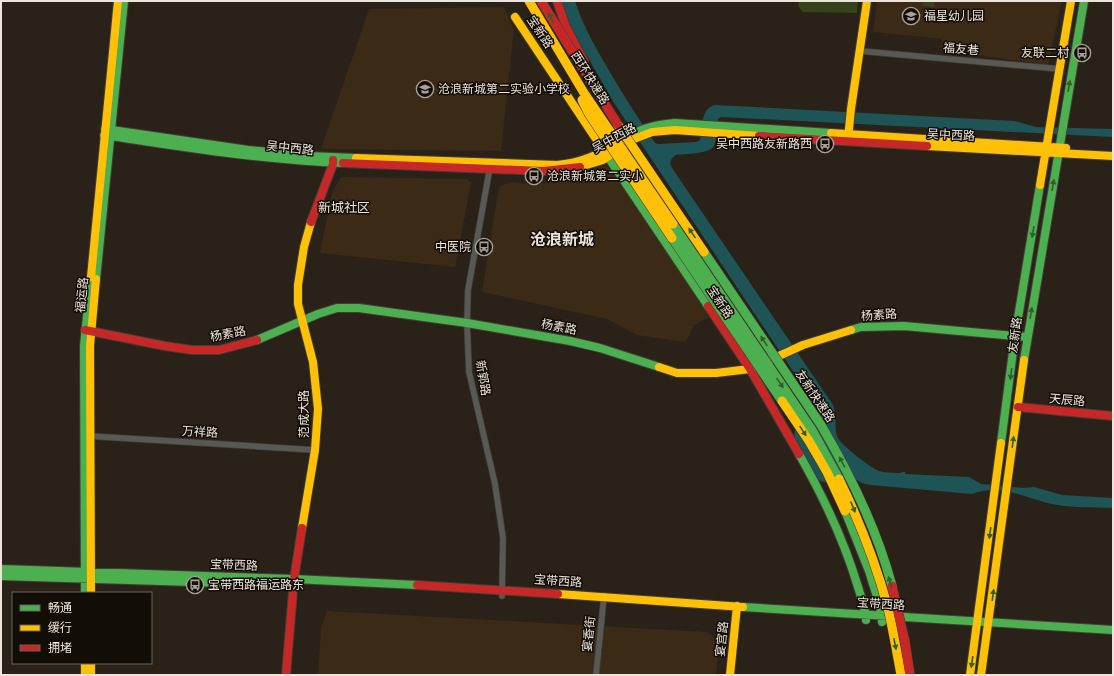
<svg xmlns="http://www.w3.org/2000/svg" width="1114" height="676" font-family="'Alegreya Sans','Noto Sans SC',sans-serif">
  <style>
    .built { fill: #3a2a16 }
    .green { fill: #344318 }
    .water { fill: #1e5456 }
    .lines { fill: none; stroke-linecap: round; stroke-linejoin: round }
    .street-casing { stroke: #443d36; stroke-width: 7 }
    .fast-casing { stroke: #443d36; stroke-width: 10 }
    .slow-casing { stroke: #443d36; stroke-width: 10 }
    .jam-casing { stroke: #443d36; stroke-width: 10 }
    .street { stroke: #575a54; stroke-width: 5.5 }
    .fast { stroke: #4caf50; stroke-width: 8 }
    .slow { stroke: #ffc107; stroke-width: 8 }
    .jam { stroke: #c62828; stroke-width: 8 }
    .fast-bridge-casing { stroke: #443d36; stroke-width: 10; stroke-linecap: butt }
    .slow-bridge-casing { stroke: #443d36; stroke-width: 10; stroke-linecap: butt }
    .jam-bridge-casing { stroke: #443d36; stroke-width: 10; stroke-linecap: butt }
    .fast-bridge { stroke: #4caf50; stroke-width: 9 }
    .slow-bridge { stroke: #ffc107; stroke-width: 9 }
    .jam-bridge { stroke: #c62828; stroke-width: 9 }
    .oneway { fill: #305e2c }
    .labels { text-anchor: middle; dominant-baseline: central; stroke-width: 3; stroke-linejoin: round; paint-order: stroke }
    .poi-label { font-size: 12px; fill: #ede5db; stroke: #130d07; text-anchor: start }
    .street-label { font-size: 12px; fill: #ede5db; stroke: #130d07 }
    .neighbourhood-label { font-size: 13px; fill: #ede5db; stroke: #130d07 }
    .district-label { font-size: 16px; font-weight: bold; fill: #ede5db; stroke: #130d07 }
  </style>
  <rect width="100%" height="100%" fill="#2a2219"/>
  <path class="built" d="M877 1H1062L1048 65 941 50 942 39 873 32Z
    M504 7 514 30 501 151 321 149 369 9Z
    M607 165 678 264 709 317 694 325 686 342 637 335 607 319 482 292 499 187 510 182 537 185Z
    M341 177 467 179 471 183 455 267 320 253 332 193Z
    M327 611 707 632 719 640 716 675H318L321 628Z"/>
  <path class="green" d="M799 1H858L857 13 803 12 798 6Z
    M923 1H934V7L922 6Z"/>
  <path class="water" d="M561 1H575C582 23 593 43 604 62 620 90 637 117 655 143L658 144 696 142 699 141C705 129 698 110 715 105L1014 121 1036 127 1113 129V137L721 117 718 119C717 126 717 142 713 147 708 154 684 154 676 155L672 158 670 163 672 168 833 405C837 415 834 425 837 436 839 444 871 468 879 471 886 473 894 473 901 473L902 472H905V474L969 477 981 484 1023 488 1034 487 1062 495 1113 498V508C1095 507 1075 508 1057 505 1028 500 1002 482 972 494L871 485 862 483 852 477C840 480 828 487 817 479L795 440C792 424 804 419 816 412L817 407 614 103 570 26Z"/>
  <g class="lines">
    <defs>
      <path id="street" d="M860 51 1060 69
        M490 167 468 290 467 323 469 372 495 484 503 538 502 596
        M88 436 315 450
        M596 675 604 596"/>
      <path id="fast" d="M105 129 248 150 307 156 356 158
        M104 135C184 147 263 160 343 163
        M617 143C637 130 651 125 675 123L831 133
        M604 151 708 306
        M96 279 124 1
        M851 330 861 327 904 326 1027 337
        M257 340 318 314 337 308H359L467 323 570 341 600 348 659 367
        M1024 360 1084 1
        M1001 443 1015 336 1040 185
        M799 454C823 496 844 540 858 587 861 597 866 609 866 620
        M845 511 869 571 880 606 882 622
        M1 569 294 579 417 585
        M1 576 225 583
        M85 593 84 346 91 277
        M743 607 1113 630"/>
      <path id="slow" d="M515 17 604 151
        M831 133 1066 148
        M848 139 851 109 867 1
        M927 146 1113 156
        M356 158 557 165C579 163 598 156 617 143
        M580 167 603 160 634 139 652 132 675 130 759 136
        M1040 185 1071 1
        M91 277 118 1
        M659 367 677 373H716L750 369 803 345 851 330
        M302 528 315 450 318 409 313 362 298 304V285L304 247 311 222
        M91 593 90 346 96 279
        M558 594 743 607
        M85 663V675
        M91 663V675
        M730 675 737 606
        M970 675 1001 443
        M981 675 1024 360"/>
      <path id="jam" d="M557 1 566 27 584 61
        M759 136 927 146
        M343 163 543 171 580 167
        M311 222 333 164V160
        M708 306 750 369 799 454
        M85 330 165 346 192 350H219L257 340
        M1018 407 1113 416
        M417 585 558 594
        M286 675 294 579 302 528"/>
    </defs>
    <use href="#street" class="street-casing"/>
    <use href="#fast" class="fast-casing"/>
    <use href="#slow" class="slow-casing"/>
    <use href="#jam" class="jam-casing"/>
    <use href="#street" class="street"/>
    <use href="#fast" class="fast"/>
    <use href="#slow" class="slow"/>
    <use href="#jam" class="jam"/>
    <defs>
      <path id="fast-bridge" d="M673 224 812 430 839 479
        M672 238 782 401
        M704 252 821 425C851 476 877 529 892 586"/>
      <path id="slow-bridge" d="M529 1 584 93 673 224
        M582 100 589 114 672 238
        M618 125 704 252
        M782 401 809 441 827 472 845 511
        M839 479C859 520 876 564 888 608 893 630 897 653 901 675"/>
      <path id="jam-bridge" d="M541 1 618 125
        M892 586 905 642 910 675"/>
    </defs>
    <use href="#fast-bridge" class="fast-bridge-casing"/>
    <use href="#slow-bridge" class="slow-bridge-casing"/>
    <use href="#jam-bridge" class="jam-bridge-casing"/>
    <use href="#fast-bridge" class="fast-bridge"/>
    <use href="#slow-bridge" class="slow-bridge"/>
    <use href="#jam-bridge" class="jam-bridge"/>
  </g>
  <defs><path id="oneway-solid" d="M-6-.8H1V-3.2L6.5 0L1 3.2V.8H-6Z"/></defs>
  <g class="oneway">
    <use href="#oneway-solid" transform="translate(551 18) rotate(-120)"/>
    <use href="#oneway-solid" transform="translate(1069 86) rotate(-80)"/>
    <use href="#oneway-solid" transform="translate(1053 185) rotate(-80)"/>
    <use href="#oneway-solid" transform="translate(1033 232) rotate(99)"/>
    <use href="#oneway-solid" transform="translate(692 233) rotate(-124)"/>
    <use href="#oneway-solid" transform="translate(1031 313) rotate(-80)"/>
    <use href="#oneway-solid" transform="translate(764 341) rotate(-124)"/>
    <use href="#oneway-solid" transform="translate(1011 374) rotate(97)"/>
    <use href="#oneway-solid" transform="translate(780 383) rotate(56)"/>
    <use href="#oneway-solid" transform="translate(803 431) rotate(57)"/>
    <use href="#oneway-solid" transform="translate(1013 442) rotate(-82)"/>
    <use href="#oneway-solid" transform="translate(842 462) rotate(-118)"/>
    <use href="#oneway-solid" transform="translate(853 507) rotate(67)"/>
    <use href="#oneway-solid" transform="translate(990 533) rotate(98)"/>
    <use href="#oneway-solid" transform="translate(890 582) rotate(-106)"/>
    <use href="#oneway-solid" transform="translate(993 595) rotate(-82)"/>
    <use href="#oneway-solid" transform="translate(895 644) rotate(79)"/>
    <use href="#oneway-solid" transform="translate(972 662) rotate(98)"/>
  </g>
  <defs>
    <symbol id="school-ring" viewBox="-11 -11 22 22"><circle r="9.5" fill="#130d07" stroke="#a9a197" stroke-width="1.5"/><path d="M0-5L7-2L0 1L-7-2ZM-4 1L0 2.5L4 1V4Q0 6-4 4Z" fill="#a9a197"/></symbol>
    <symbol id="bus-ring" viewBox="-11 -11 22 22"><circle r="9.5" fill="#130d07" stroke="#a9a197" stroke-width="1.5"/><path d="M-5-6H5V4H4V6H2V4H-2V6H-4V4H-5ZM-3.5-4V0h7V-4ZM-3.5 1.2v1.5H-2V1.2ZM2 1.2v1.5H3.5V1.2Z" fill="#a9a197"/></symbol>
  </defs>
  <g fill-rule="evenodd">
    <use href="#school-ring" x="901" y="6" width="20" height="20"/>
    <use href="#bus-ring" x="1072" y="43" width="20" height="20"/>
    <use href="#school-ring" x="415" y="79" width="20" height="20"/>
    <use href="#bus-ring" x="815" y="134" width="20" height="20"/>
    <use href="#bus-ring" x="524" y="166" width="20" height="20"/>
    <use href="#bus-ring" x="474" y="237" width="20" height="20"/>
    <use href="#bus-ring" x="185" y="575" width="20" height="20"/>
  </g>
  <g class="labels">
    <g class="poi-label">
      <text x="924" y="16">福星幼儿园</text>
      <text x="1069" y="53" text-anchor="end">友联二村</text>
      <text x="438" y="89">沧浪新城第二实验小学校</text>
      <text x="812" y="144" text-anchor="end">吴中西路友新路西</text>
      <text x="547" y="176">沧浪新城第二实小</text>
      <text x="471" y="247" text-anchor="end">中医院</text>
      <text x="208" y="585">宝带西路福运路东</text>
    </g>
    <g class="street-label">
      <text transform="translate(540 32) rotate(56)">宝新路</text>
      <text transform="translate(961 49) rotate(5)">福友巷</text>
      <text transform="translate(590 78) rotate(58)">西环快速路</text>
      <text transform="translate(951 135) rotate(3)">吴中西路</text>
      <text transform="translate(614 138) rotate(-29)">吴中西路</text>
      <text transform="translate(290 148) rotate(6)">吴中西路</text>
      <text transform="translate(82 295) rotate(-84)">福运路</text>
      <text transform="translate(720 302) rotate(56)">宝新路</text>
      <text transform="translate(879 315) rotate(-4)">杨素路</text>
      <text transform="translate(559 327) rotate(11)">杨素路</text>
      <text transform="translate(228 334) rotate(-11)">杨素路</text>
      <text transform="translate(1015 335) rotate(-82)">友新路</text>
      <text transform="translate(483 378) rotate(80)">新郭路</text>
      <text transform="translate(815 396) rotate(56)">友新快速路</text>
      <text transform="translate(1067 400) rotate(5)">天辰路</text>
      <text transform="translate(304 414) rotate(-90)">范成大路</text>
      <text transform="translate(200 432) rotate(3)">万祥路</text>
      <text transform="translate(234 565) rotate(2)">宝带西路</text>
      <text transform="translate(558 581) rotate(4)">宝带西路</text>
      <text transform="translate(881 604) rotate(4)">宝带西路</text>
      <text transform="translate(589 634) rotate(-84)">宴香街</text>
      <text transform="translate(722 639) rotate(-84)">宴宫路</text>
    </g>
    <g class="neighbourhood-label">
      <text x="344" y="208">新城社区</text>
    </g>
    <g class="district-label">
      <text x="562" y="240">沧浪新城</text>
    </g>
  </g>
  <rect width="1114" height="676" fill="none" stroke="#ede5db" stroke-width="4"/>
  <rect x="12" y="592" width="140" height="72" fill="#130d07" stroke="#6a635c"/>
  <rect x="20" y="605" width="20" height="6" fill="#4caf50" stroke="#6a635c"/>
  <text x="48" y="612" font-size="12" fill="#ede5db">畅通</text>
  <rect x="20" y="625" width="20" height="6" fill="#ffc107" stroke="#6a635c"/>
  <text x="48" y="632" font-size="12" fill="#ede5db">缓行</text>
  <rect x="20" y="645" width="20" height="6" fill="#c62828" stroke="#6a635c"/>
  <text x="48" y="652" font-size="12" fill="#ede5db">拥堵</text>
</svg>
